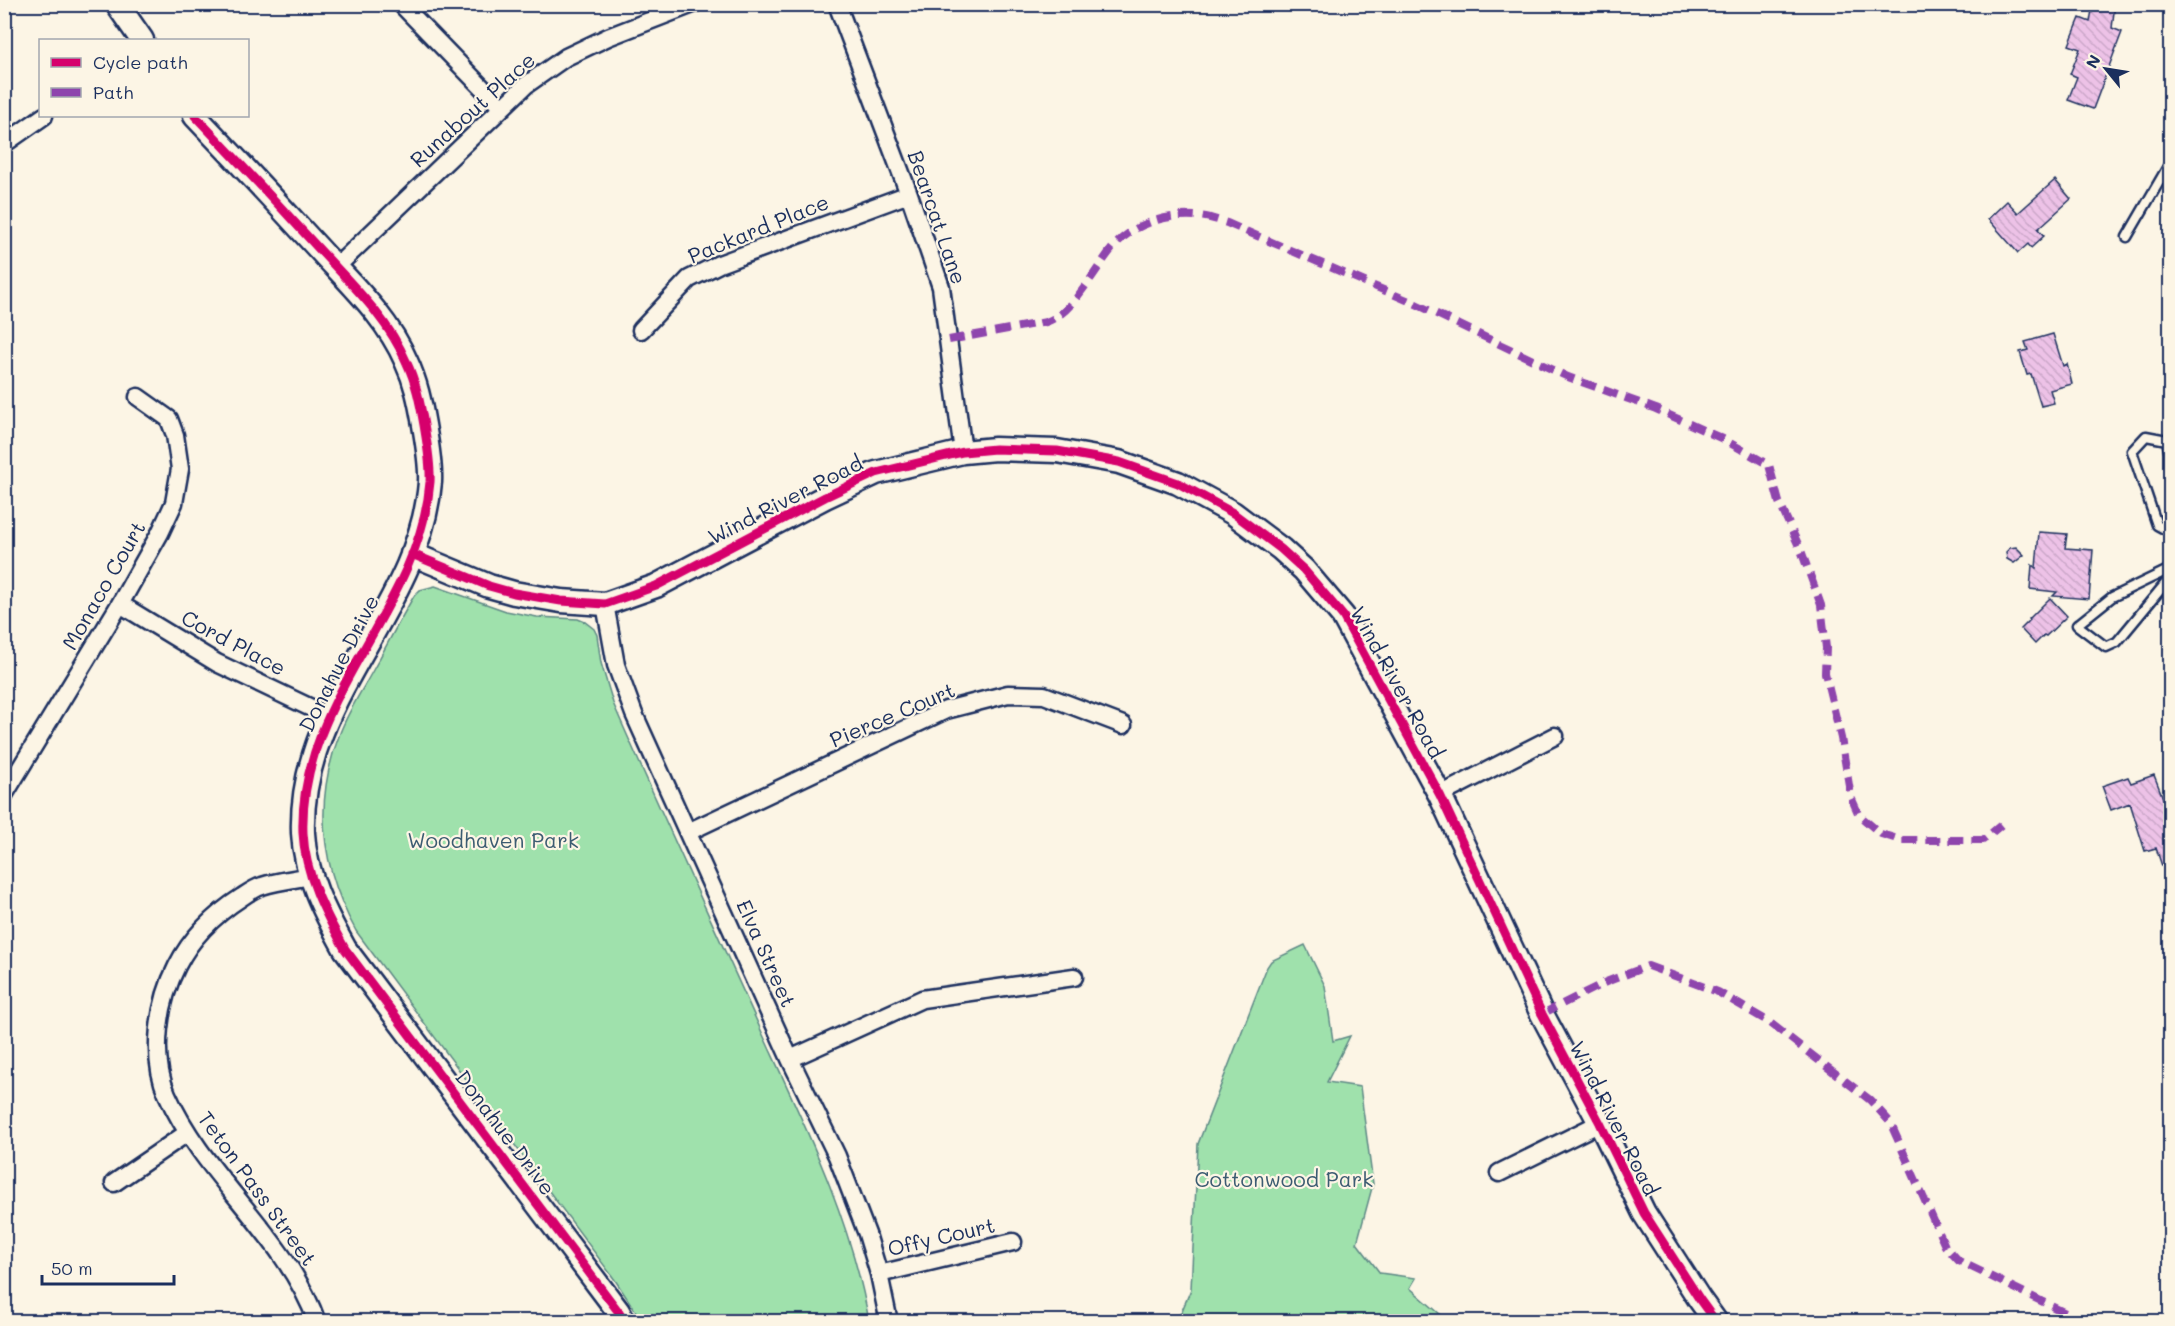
<svg xmlns="http://www.w3.org/2000/svg" width="2175" height="1326" font-family="Mali,sans-serif">
  <style>
    .park { fill: #9fe1ac; stroke: #5d8885; stroke-width: 1.5 }
    .building { fill: url(#building-back-hatch); stroke: #1b2f5e; stroke-width: 1.5 }
    .lines { fill: none; stroke-linecap: round; stroke-linejoin: round }
    .lane-casing { stroke: #1b2f5e; stroke-width: 13 }
    .street-casing { stroke: #1b2f5e; stroke-width: 21 }
    .secondary-casing { stroke: #1b2f5e; stroke-width: 27 }
    .lane { stroke: #fcf5e5; stroke-width: 8 }
    .street { stroke: #fcf5e5; stroke-width: 16 }
    .secondary { stroke: #fcf5e5; stroke-width: 22 }
    .quiet { stroke: #8e44ad; stroke-width: 8; stroke-dasharray: 15 8; stroke-linecap: butt }
    .cycleway-casing { stroke: #fcf5e5; stroke-width: 13 }
    .cycleway { stroke: #d6006c; stroke-width: 9 }
    .labels { text-anchor: middle; dominant-baseline: central; stroke-width: 4.5; stroke-linejoin: round; paint-order: stroke }
    .street-label { font-size: 21px; fill: #1b2f5e; stroke: #fcf5e5 }
    .park-label { font-size: 21px; fill: #3c5c72; stroke: #fcf5e5 }
  </style>
  <defs>
    <pattern id="building-back-hatch" width="6" height="6" patternUnits="userSpaceOnUse" patternTransform="scale(1.5)"><rect width="6" height="6" fill="#edc2e7"/><path d="M-1 5l2 2M0 0l6 6M5-1l2 2" fill="none" stroke="#cba7c9"/></pattern>
  </defs>
  <rect width="100%" height="100%" fill="#fcf5e5"/>
  <filter id="ink" filterUnits="userSpaceOnUse"><feTurbulence type="fractalNoise" baseFrequency=".0167" numOctaves="2"/><feDisplacementMap in="SourceGraphic" scale="12" xChannelSelector="R" yChannelSelector="G"/><feConvolveMatrix kernelMatrix="1 2 1 2 8 2 1 2 1" color-interpolation-filters="sRGB"/></filter>
  <g filter="url(#ink)">
    <path class="park" d="M435 586 506 611 537 617 578 619 585 622 594 629 597 635 601 663 613 703C662 815 714 926 764 1037 807 1130 851 1220 869 1321H642L615 1280 356 931C321 868 313 802 340 733 348 712 361 692 372 672 386 647 399 621 414 596L420 590Z
      M1305 945 1325 986 1333 1041 1350 1036 1327 1082 1360 1087 1373 1184 1357 1243 1380 1273 1416 1278 1410 1288 1448 1321H1171L1181 1313 1191 1289 1198 1144 1267 967 1271 961Z"/>
    <path class="building" d="M2093 4H2115L2112 28 2122 32 2093 109 2068 100 2077 77 2070 74 2080 49 2069 45 2080 18 2090 22Z
      M2055 180 2071 199 2038 229 2044 236 2031 248 2028 244 2018 253 1988 219 2007 201 2018 213Z
      M2053 334 2063 366 2067 364 2072 384 2050 390 2054 403 2041 406 2031 374 2027 375 2020 352 2028 350 2025 342Z
      M2039 532 2067 534 2065 548 2093 550 2089 599 2053 596 2057 592 2030 589 2032 565 2036 568Z
      M2016 547 2024 555 2014 563 2007 559 2006 552 2010 548Z
      M2050 598 2067 616 2046 636 2044 635 2035 644 2021 629 2030 620 2029 619Z
      M2154 775 2163 798 2167 797 2170 808V884H2168L2156 848 2145 851 2130 803 2111 810 2102 786 2128 777 2131 783Z"/>
    <g class="lines">
      <defs>
        <path id="lane" d="M2127 237 2170 163
          M2170 455 2167 440 2146 436 2132 451 2157 525 2170 532
          M2170 569 2112 597 2077 625 2106 647 2117 642 2170 578"/>
        <path id="street" d="M401 4 502 108
          M837 4 909 194 941 287 963 452
          M4 144 44 116
          M336 267 526 85 566 57 608 37 693 4
          M641 330 689 279 719 264 909 194
          M120 604 217 663 328 716
          M605 604 616 665 634 714 790 1059 837 1156 867 1234 879 1274 889 1322
          M4 795 120 604 160 533 174 503 180 469 175 435 169 419 138 397
          M1440 795 1555 736
          M688 832 946 710 1008 694 1044 695 1123 725
          M311 876C295 879 277 881 262 886 255 888 248 893 242 897 214 915 192 936 177 966 159 1001 150 1056 167 1094 204 1178 286 1235 317 1322
          M790 1059 922 999 1074 977
          M1499 1173 1600 1123
          M114 1183 187 1133
          M879 1274 1013 1242"/>
        <path id="secondary" d="M117 4 142 40
          M195 116C237 160 278 204 319 249 351 284 387 317 406 361 416 382 420 402 424 425 427 443 431 464 430 482 420 609 298 698 303 833 305 875 325 913 345 949L618 1311 624 1322
          M412 554 489 586 514 593 561 601 605 604 656 586 825 497 876 473 963 452 995 449 1057 451 1119 462 1178 483 1233 513 1281 549 1304 570 1343 616 1440 795 1542 1014 1600 1123 1644 1213 1700 1300 1716 1322"/>
      </defs>
      <use href="#lane" class="lane-casing"/>
      <use href="#street" class="street-casing"/>
      <use href="#secondary" class="secondary-casing"/>
      <use href="#lane" class="lane"/>
      <use href="#street" class="street"/>
      <use href="#secondary" class="secondary"/>
      <path class="quiet" d="M949 340 1046 322C1065 315 1074 301 1086 285 1096 272 1105 256 1116 244 1136 223 1167 214 1196 216 1206 216 1217 220 1227 223L1416 304 1568 377 1656 409 1723 439 1769 465 1779 502 1802 553 1821 605 1826 648 1825 673 1841 738 1851 797 1859 815 1881 834 1901 840H1983L2001 825
        M1542 1014 1606 982 1648 966 1718 992 1769 1022 1870 1100 1890 1122 1945 1246 1959 1261 2084 1322"/>
      <defs>
        <path id="cycleway" d="M195 116C237 160 278 204 319 249 351 284 387 317 406 361 416 382 420 402 424 425 427 443 431 464 430 482 420 609 298 698 303 833 305 875 325 913 345 949L618 1311 624 1322
          M412 554 489 586 514 593 561 601 605 604 656 586 825 497 876 473 963 452 995 449 1057 451 1119 462 1178 483 1233 513 1281 549 1304 570 1343 616 1440 795 1542 1014 1600 1123 1644 1213 1700 1300 1716 1322"/>
      </defs>
      <use href="#cycleway" class="cycleway-casing"/>
      <use href="#cycleway" class="cycleway"/>
    </g>
  </g>
  <g class="labels">
    <g class="street-label">
      <text transform="translate(472 109) rotate(-42)">Runabout Place</text>
      <text transform="translate(938 217) rotate(71)">Bearcat Lane</text>
      <text transform="translate(758 228) rotate(-22)">Packard Place</text>
      <text transform="translate(785 499) rotate(-27)">Wind River Road</text>
      <text transform="translate(103 585) rotate(-60)">Monaco Court</text>
      <text transform="translate(234 642) rotate(28)">Cord Place</text>
      <text transform="translate(338 663) rotate(-63)">Donahue Drive</text>
      <text transform="translate(1398 682) rotate(61)">Wind River Road</text>
      <text transform="translate(892 714) rotate(-23)">Pierce Court</text>
      <text transform="translate(767 953) rotate(66)">Elva Street</text>
      <text transform="translate(1615 1118) rotate(63)">Wind River Road</text>
      <text transform="translate(506 1132) rotate(53)">Donahue Drive</text>
      <text transform="translate(258 1188) rotate(54)">Teton Pass Street</text>
      <text transform="translate(941 1236) rotate(-13)">Offy Court</text>
    </g>
    <g class="park-label">
      <text x="493" y="839">Woodhaven Park</text>
      <text x="1284" y="1178">Cottonwood Park</text>
    </g>
  </g>
  <rect width="2175" height="1326" fill="none" stroke="#fcf5e5" stroke-width="24"/>
  <rect x="12" y="12" width="2151" height="1302" fill="none" stroke="#1b2f5e" stroke-width="2" filter="url(#ink)"/>
  <rect x="39" y="39" width="210" height="78" fill="#fcf5e5" stroke="#a2a6af" stroke-width="1.5"/>
  <rect x="51" y="58" width="30" height="9" fill="#d6006c" stroke="#a2a6af" stroke-width="1.5"/>
  <text x="93" y="69" font-size="18" fill="#1b2f5e">Cycle path</text>
  <rect x="51" y="88" width="30" height="9" fill="#8e44ad" stroke="#a2a6af" stroke-width="1.5"/>
  <text x="93" y="99" font-size="18" fill="#1b2f5e">Path</text>
  <g transform="translate(2106 69) rotate(300)" stroke="#fcf5e5" stroke-width="4.5" paint-order="stroke">
  <path d="M0-4.5L10 22L0 15L-10 22Z" fill="#1b2f5e"/>
  <text y="-9" font-size="16" font-weight="bold" text-anchor="middle" fill="#1b2f5e">N</text>
  </g>
  <path d="M42 1275v9h132v-9" fill="none" stroke="#1b2f5e" stroke-width="3"/>
  <text x="51" y="1275" font-size="18" fill="#1b2f5e" stroke="#fcf5e5" stroke-width="4.5" paint-order="stroke">50 m</text>
</svg>
